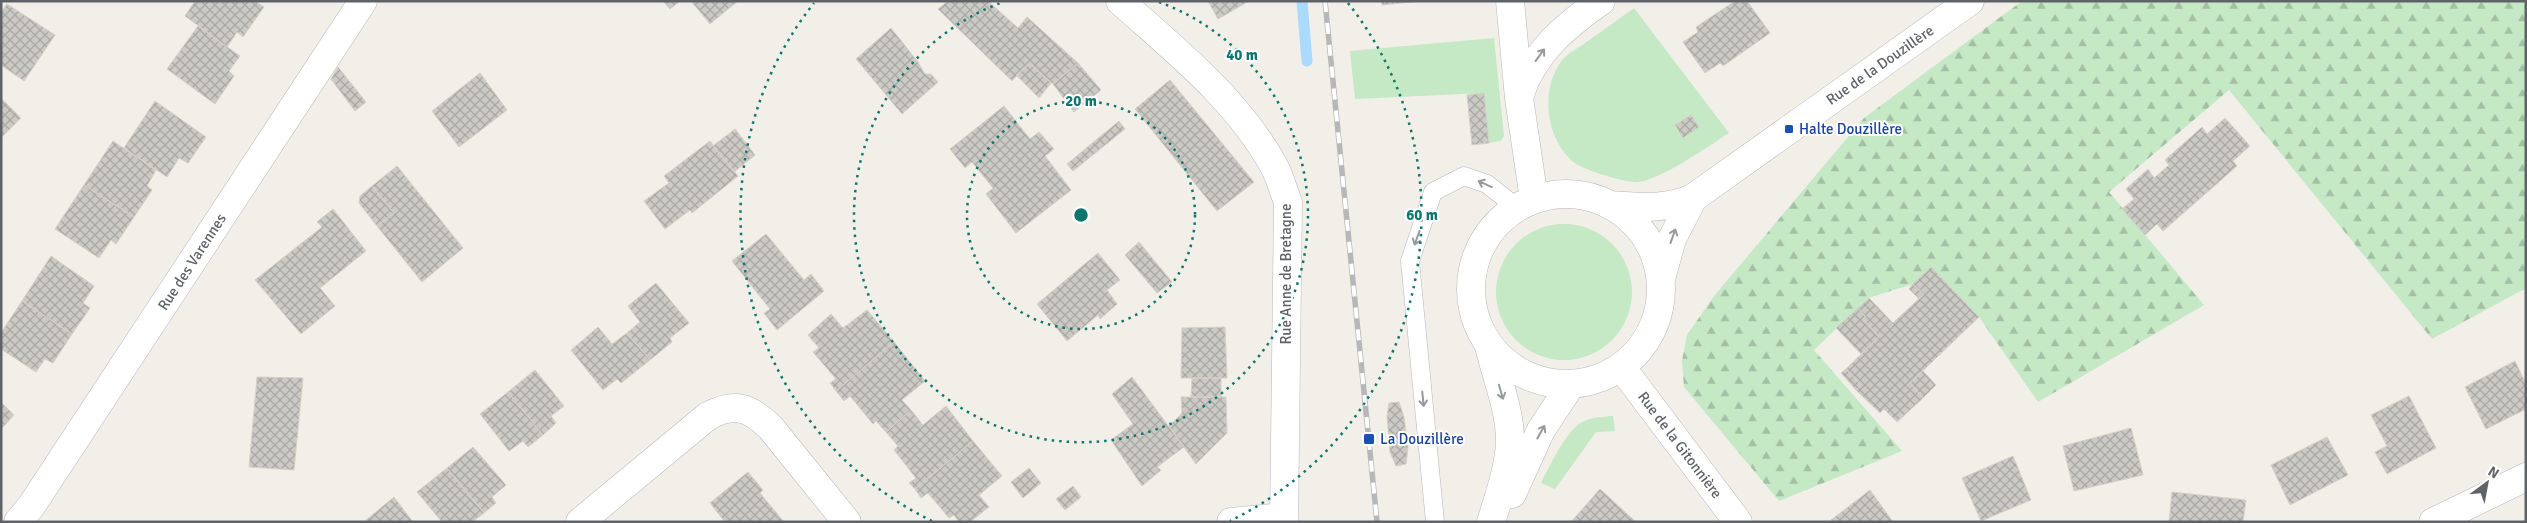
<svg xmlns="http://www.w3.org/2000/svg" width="2527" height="523" font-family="Signika,sans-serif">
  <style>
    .grass { fill: #c5e8c5 }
    .forest { fill: url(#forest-firs) }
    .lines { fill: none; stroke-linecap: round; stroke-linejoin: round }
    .stream { stroke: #aadaff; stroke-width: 11 }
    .building { fill: url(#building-cross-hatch); stroke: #d6d1c6 }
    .lane-casing { stroke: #b5b8bc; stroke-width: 19 }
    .street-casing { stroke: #b5b8bc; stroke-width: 29 }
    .lane { stroke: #fff; stroke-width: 18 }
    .street { stroke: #fff; stroke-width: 28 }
    .rail-casing { stroke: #b6b7b8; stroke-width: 5.5 }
    .rail { stroke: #fff; stroke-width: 4; stroke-dasharray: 11; stroke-linecap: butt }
    .oneway { stroke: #979a9d }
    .ring { fill: none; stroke: #0f766e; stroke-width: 2.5; stroke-dasharray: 2.5 5 }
    .transit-dot { fill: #1a4fb4; stroke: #fff; stroke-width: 2 }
    .labels { text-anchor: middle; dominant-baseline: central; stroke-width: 4; stroke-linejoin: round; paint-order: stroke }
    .street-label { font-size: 15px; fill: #5f6368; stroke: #fff }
    .transit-label { font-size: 15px; fill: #164399; stroke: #fff; text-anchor: start }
    .centre { fill: #0f766e; stroke: #fff; stroke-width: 2.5 }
    .ring-label { font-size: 15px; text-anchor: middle; font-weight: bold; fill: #0f766e; stroke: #fff; stroke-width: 4; stroke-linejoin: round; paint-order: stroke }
  </style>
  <defs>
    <pattern id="forest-firs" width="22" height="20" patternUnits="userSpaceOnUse" patternTransform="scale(1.25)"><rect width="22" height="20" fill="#c5e8c5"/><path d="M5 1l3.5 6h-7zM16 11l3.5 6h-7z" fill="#a3c0a4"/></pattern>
    <pattern id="building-cross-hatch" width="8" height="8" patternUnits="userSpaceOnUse" patternTransform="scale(1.25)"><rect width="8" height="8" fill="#cccac5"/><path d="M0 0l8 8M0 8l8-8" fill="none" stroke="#a9a8a4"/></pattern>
  </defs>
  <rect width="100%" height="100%" fill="#f1efe8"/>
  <path class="grass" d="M1634 8 1729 133C1710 145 1657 183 1635 182 1621 181 1581 170 1571 160 1545 135 1540 88 1563 59 1569 53 1578 48 1585 43 1601 32 1617 20 1634 8Z
    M1494 38 1504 136 1501 141 1489 143 1484 93 1355 99 1350 51Z
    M1496 292a68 68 0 1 1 136 0a68 68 0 1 1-136 0Z
    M1613 416 1615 431 1596 432 1555 489 1541 483C1549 467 1565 434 1579 424 1588 417 1603 417 1613 416Z"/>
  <path class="forest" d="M2022 1H2526V288L2432 339 2229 90 2109 192 2204 305 2038 402 1979 317 1931 267 1913 284 1868 298 1814 350 1902 451 1779 501 1684 387 1682 361 1687 335 1714 296 1864 118Z"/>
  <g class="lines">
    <path class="stream" d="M1302 1 1307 61"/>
  </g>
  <path class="building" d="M195 1H255L264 7 243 37 237 32 227 47 185 16Z
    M663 1H680L670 9Z
    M691 1H738L710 24Z
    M948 1H988L1018 28 1027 17 1078 63 1053 84 1029 63 1012 81 938 9Z
    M1208 1H1249L1218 19Z
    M1381 1H1422L1382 5Z
    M1735 1H1747L1770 33 1723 66 1720 63 1705 73 1683 42 1698 32 1696 27Z
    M7 4 55 35 24 81 1 65V12Z
    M198 26 240 56 229 71 234 76 215 104 167 69Z
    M891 28 918 62 925 74H931L938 82 902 114 856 59Z
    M1029 63 1051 83 1039 98 1016 75Z
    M1078 63 1101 90 1074 112 1053 84Z
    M338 67 366 102 355 111 331 79Z
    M480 73 507 110 459 147 432 111Z
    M1170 80 1254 182 1217 211 1135 109Z
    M1484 93 1489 143 1472 145 1467 95Z
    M1 98 21 118 1 138Z
    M155 101 206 137 188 163 179 158 167 177 124 148Z
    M1004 106 1030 139 1039 132 1054 149 1045 156 1071 190 1016 233 986 194 993 188 972 162 965 168 950 149Z
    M1691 115 1699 127 1683 138 1675 125Z
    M2225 118 2250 146 2233 161 2237 166 2163 231 2157 224 2145 235 2122 209 2134 199 2126 189 2148 169 2154 178 2169 165 2165 160 2202 127 2207 134Z
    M1119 121 1125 129 1073 171 1067 164Z
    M735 129 755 155 734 172 713 146Z
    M113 141 156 170 147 186 152 190 134 217 84 185Z
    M710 141 738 176 692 213 690 210 665 229 644 201 669 183 664 176Z
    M397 166 463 248 422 282 377 226 394 213 372 186Z
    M84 185 134 217 116 244 111 240 99 258 55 229Z
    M372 186 394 213 377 226 359 203 360 196Z
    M333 209 366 251 320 288 335 306 301 334 255 280 322 227 317 222Z
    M766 234 804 280 811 274 824 291 777 330 764 313 770 309 732 261Z
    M1139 242 1172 282 1157 293 1125 255Z
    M1098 253 1120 280 1107 290 1117 304 1100 319 1098 315 1067 341 1037 304Z
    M51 256 94 286 83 303 90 308 72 334 22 301Z
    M1931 267 1979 317 1910 383 1923 398 1897 422 1884 409 1880 413 1856 390 1861 385 1846 369 1879 337 1863 319 1866 317 1858 308 1869 298 1893 323 1924 294 1913 284Z
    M656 283 689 323 670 338 672 342 650 360 627 333 640 322 628 306Z
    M1913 284 1924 294 1919 299 1909 289Z
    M22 301 72 334 53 363 45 359 36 372 1 349V333Z
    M1858 308 1866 317 1863 319 1879 337 1861 354 1836 328Z
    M867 310 894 342 836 391 830 383 836 379 813 352 819 348 808 335 831 314 843 328Z
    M598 327 612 344 627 333 650 360 621 383 617 379 603 390 571 350Z
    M1225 327 1227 378H1181L1182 328Z
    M894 342 925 381 902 400 911 410 886 432 876 421 873 424 850 396 844 401 836 391Z
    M2515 361 2526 384V409L2486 429 2465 387Z
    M1846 369 1861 385 1856 390 1841 373Z
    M535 370 564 406 551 416 556 423 543 435 508 392Z
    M1923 371 1936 385 1923 398 1910 383Z
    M257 377 303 378 294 470 249 467Z
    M1132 377 1184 447 1157 467 1161 470 1142 486 1111 440 1133 424 1112 394Z
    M1192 378H1221V397H1191Z
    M508 392 543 435 528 447 523 441 509 451 480 414Z
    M2409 396 2436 448 2387 474 2375 452 2387 446 2371 415Z
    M1181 397H1226L1227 433 1196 464 1169 426 1182 413Z
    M1 402 14 415 1 429Z
    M1399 402 1404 417 1408 447 1406 464 1396 466 1390 452 1387 416 1389 403Z
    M946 406 973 441 915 489 909 483 916 478 894 450 898 446 886 432 911 410 923 425Z
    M2131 428 2143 475 2074 491 2063 446Z
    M2327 437 2348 475 2290 505 2271 465Z
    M973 441 1002 476 979 495 989 507 970 522H959L954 515 949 518 928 493 921 498 915 489Z
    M473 447 506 485 492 497 496 503 484 513 447 468Z
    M2013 456 2031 500 1981 521 1962 478Z
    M447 468 484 513 472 522H442L417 492Z
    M1029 468 1041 483 1023 498 1011 482Z
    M748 472 763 490 760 493 784 522H725L710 503Z
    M1073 486 1081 497 1065 510 1056 499Z
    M1600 489 1636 522H1571Z
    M1870 490 1893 522H1833L1831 520Z
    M2172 492 2246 500 2243 522H2169Z
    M394 497 413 522H368L366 520Z"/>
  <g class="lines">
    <defs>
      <path id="lane" d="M1435 522 1410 261 1433 192 1464 176 1487 184 1516 207"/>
      <path id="street" d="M1120 1C1176 51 1237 99 1274 166 1280 177 1283 190 1288 202L1284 522
        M1510 1 1519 98 1534 199
        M1520 94C1534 52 1565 26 1601 1
        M1471 289a95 95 0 1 1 190 0a95 95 0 1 1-190 0Z
        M1610 205C1639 207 1666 210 1693 198L1970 1
        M1661 279 1672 239 1693 198
        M1489 346C1496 377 1511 411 1510 444 1508 471 1499 496 1491 522
        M1622 368 1738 522
        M1512 494 1541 430 1570 386
        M18 522 32 505 363 1
        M580 522 708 416C735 402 749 407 770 427L847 522
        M1231 522 1284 517
        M2433 522 2526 477"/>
    </defs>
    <use href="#lane" class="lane-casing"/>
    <use href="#street" class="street-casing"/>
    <use href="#lane" class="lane"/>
    <use href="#street" class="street"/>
    <defs>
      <path id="rail" d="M1325 1 1377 522"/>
    </defs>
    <use href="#rail" class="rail-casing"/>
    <use href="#rail" class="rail"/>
  </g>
  <defs><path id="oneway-shaft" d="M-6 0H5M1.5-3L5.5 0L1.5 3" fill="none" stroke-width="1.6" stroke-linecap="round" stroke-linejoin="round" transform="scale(1.25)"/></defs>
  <g class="oneway">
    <use href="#oneway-shaft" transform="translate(1540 55) rotate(-54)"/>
    <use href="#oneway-shaft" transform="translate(1485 184) rotate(-156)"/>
    <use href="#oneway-shaft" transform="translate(1673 236) rotate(-70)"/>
    <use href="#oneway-shaft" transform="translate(1417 238) rotate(110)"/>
    <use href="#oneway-shaft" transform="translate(1501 392) rotate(74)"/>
    <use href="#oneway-shaft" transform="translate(1423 399) rotate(84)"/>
    <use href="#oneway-shaft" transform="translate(1541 432) rotate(-61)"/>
  </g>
  <g class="ring">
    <circle cx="1081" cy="215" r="114"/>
    <path d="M1159 2A227 227 0 1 1 1003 2"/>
    <path d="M932 521A341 341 0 0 1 814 3M1348 3A341 341 0 0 1 1230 521"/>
  </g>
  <g class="transit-dot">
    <rect x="1784" y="124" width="10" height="10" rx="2.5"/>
    <rect x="1363" y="433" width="12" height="12" rx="2.5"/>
  </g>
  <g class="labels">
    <g class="street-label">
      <text transform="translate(1880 65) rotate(-35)">Rue de la Douzillère</text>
      <text transform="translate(192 262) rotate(-57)">Rue des Varennes</text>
      <text transform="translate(1286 274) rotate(-90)">Rue Anne de Bretagne</text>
      <text transform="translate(1680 445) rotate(53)">Rue de la Gitonnière</text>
    </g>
    <g class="transit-label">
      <text x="1799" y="129">Halte Douzillère</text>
      <text x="1380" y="439">La Douzillère</text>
    </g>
  </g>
  <circle cx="1081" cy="215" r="8" class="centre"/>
  <g class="ring-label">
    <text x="1242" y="60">40 m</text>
    <text x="1081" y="106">20 m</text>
    <text x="1422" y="220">60 m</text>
  </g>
  <rect width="2527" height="523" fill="none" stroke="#5f6368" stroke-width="5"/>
  <g transform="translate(2487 483) rotate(32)" stroke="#ffffff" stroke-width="4" paint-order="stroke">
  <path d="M0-4L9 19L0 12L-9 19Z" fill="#5f6368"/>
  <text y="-8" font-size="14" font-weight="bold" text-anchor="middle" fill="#5f6368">N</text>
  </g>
</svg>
